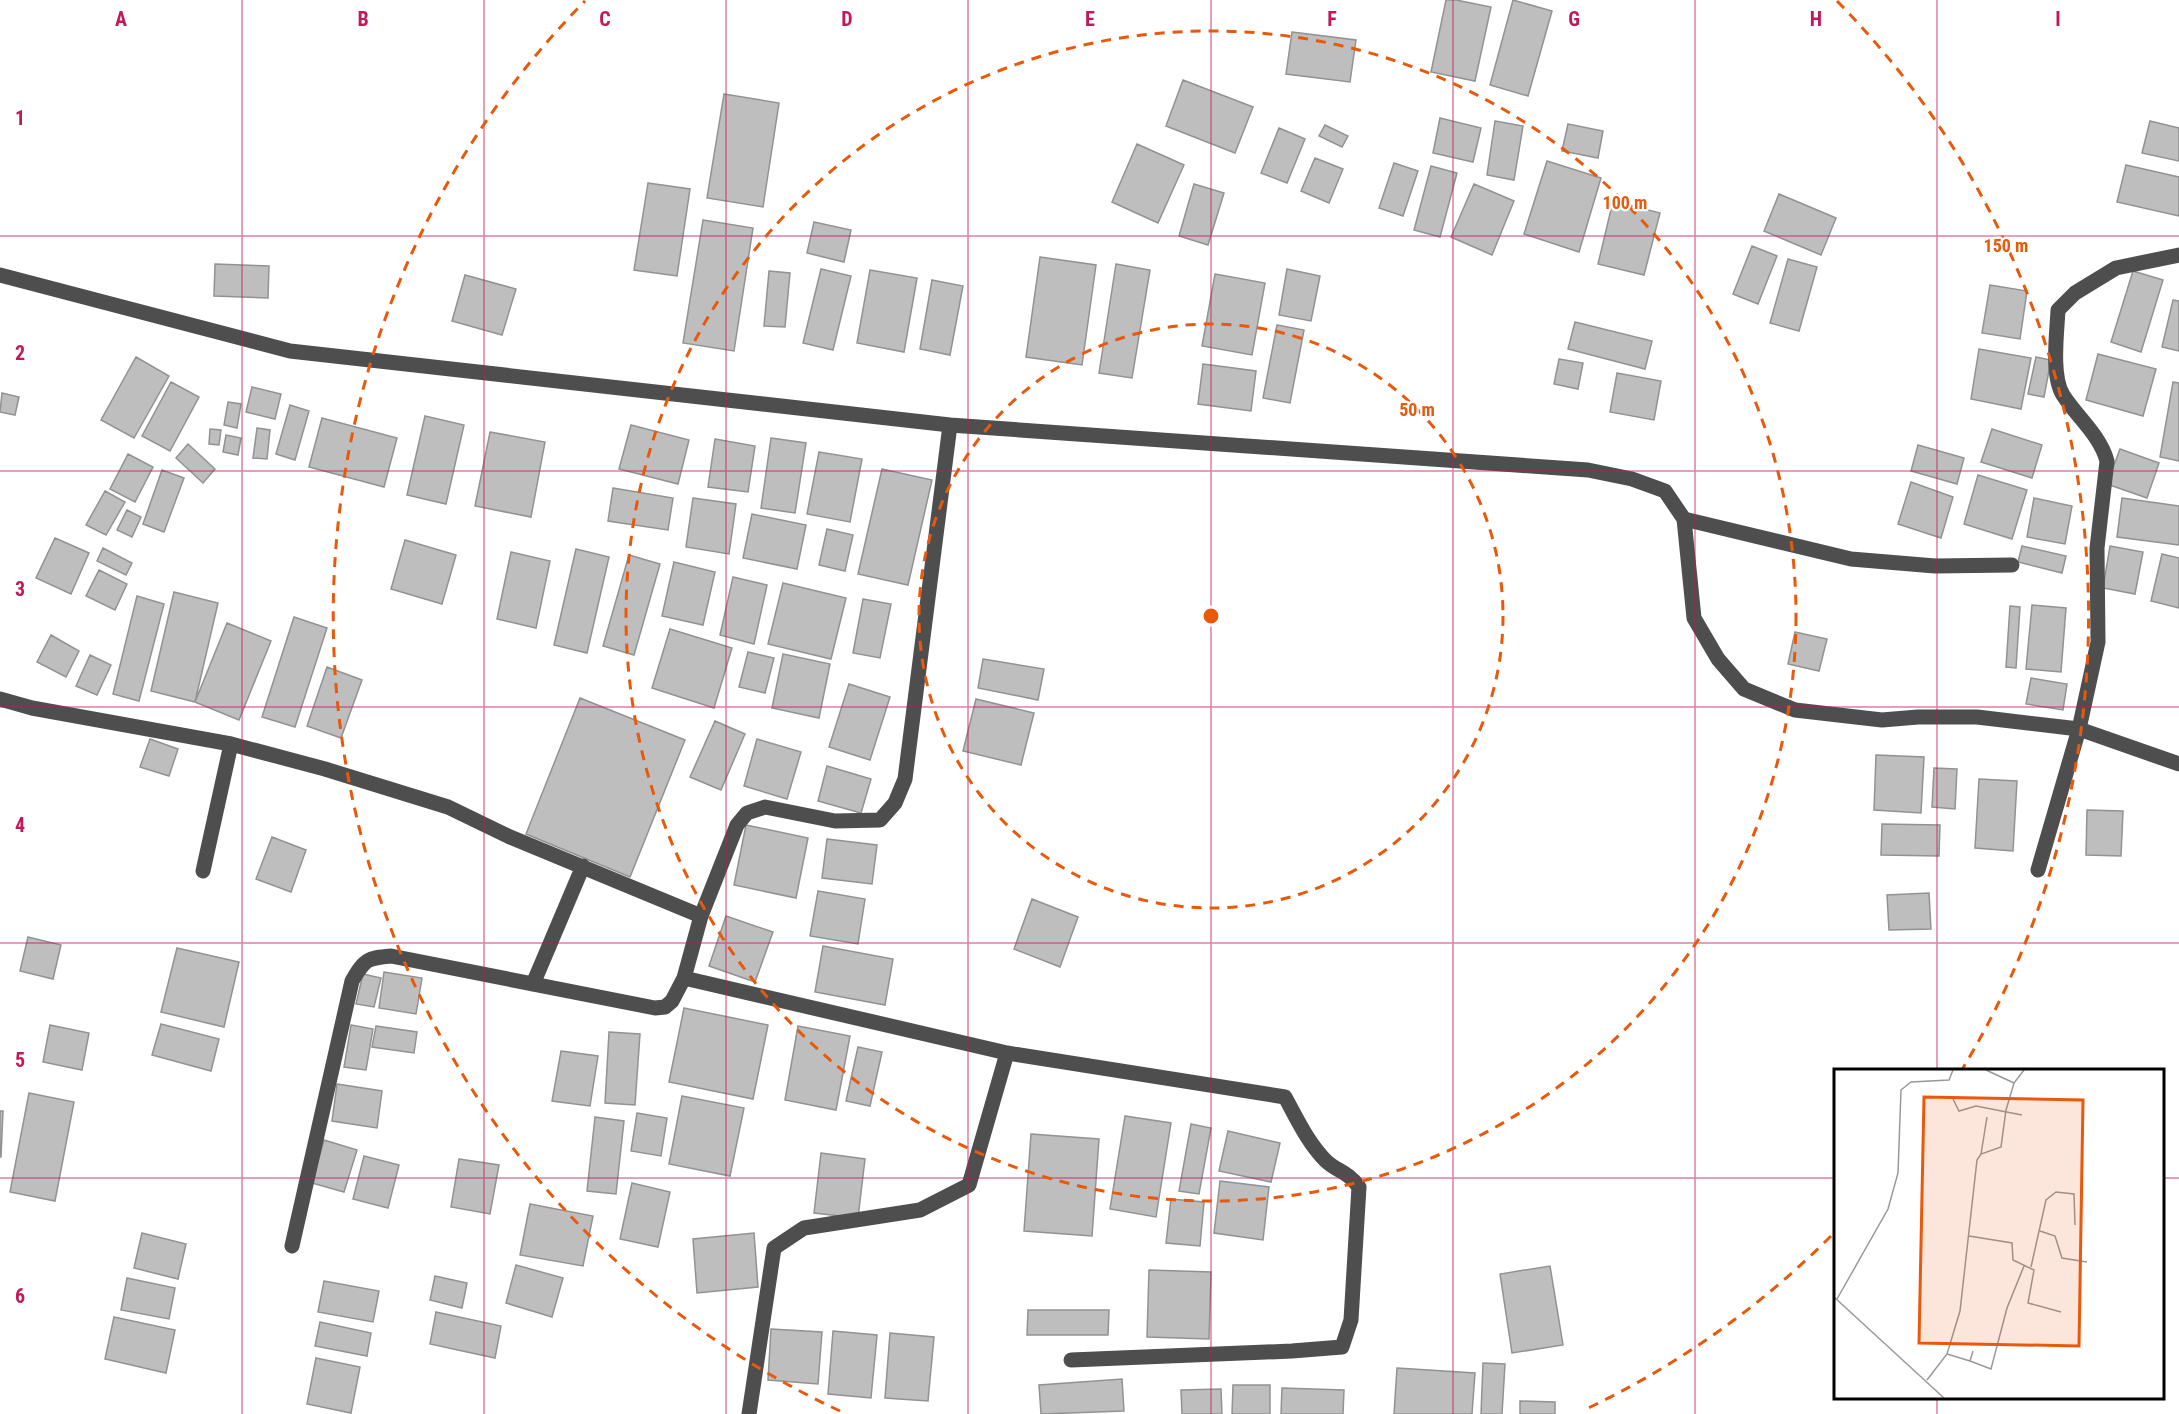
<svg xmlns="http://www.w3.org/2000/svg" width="2179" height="1414" font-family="'Roboto Condensed',sans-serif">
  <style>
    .building { fill: #bebebe; stroke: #929292; stroke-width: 1.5 }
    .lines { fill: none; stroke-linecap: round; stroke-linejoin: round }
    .minor { stroke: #4e4e4e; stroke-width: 15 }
    .grid { fill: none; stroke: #c2185b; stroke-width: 1.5; stroke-opacity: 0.55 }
    .ring { fill: none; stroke: #e8590c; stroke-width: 3; stroke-dasharray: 10 8 }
    .inset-road { fill: none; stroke: #999; stroke-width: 1.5 }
    .view { fill: #e8590c; fill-opacity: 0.15; stroke: #e8590c; stroke-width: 3 }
    .inset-edge { fill: none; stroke: #000; stroke-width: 3 }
    .grid-label { font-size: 20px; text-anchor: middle; font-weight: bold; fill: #c2185b; stroke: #fff; stroke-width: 4.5; stroke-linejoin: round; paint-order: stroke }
    .centre { fill: #e8590c; stroke: #fff; stroke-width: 3 }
    .ring-label { font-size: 18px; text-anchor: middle; font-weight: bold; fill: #e8590c; stroke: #fff; stroke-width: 4.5; stroke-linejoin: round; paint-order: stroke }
  </style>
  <rect width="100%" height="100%" fill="#fff"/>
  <path class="building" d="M1446 0H1456L1491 7 1475 81 1431 72Z
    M1513 0 1552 11 1528 96 1490 85Z
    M1292 32 1356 40 1350 82 1286 74Z
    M1183 80 1253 107 1235 153 1166 126Z
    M724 94 779 103 763 207 707 198Z
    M1440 118 1481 128 1473 162 1433 153Z
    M1495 121 1523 126 1514 180 1487 175Z
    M2150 121 2179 128V161L2142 153Z
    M1568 124 1603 131 1598 158 1562 151Z
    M1325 125 1348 136 1342 147 1319 136Z
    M1279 128 1305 139 1287 183 1261 173Z
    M1137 144 1184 165 1158 223 1112 202Z
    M1315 158 1343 169 1329 203 1301 191Z
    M1547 161 1601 178 1579 252 1524 234Z
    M1394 163 1418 171 1403 216 1379 208Z
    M2126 165 2179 177V216L2117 202Z
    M1431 166 1457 173 1440 237 1414 230Z
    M648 183 690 189 677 276 634 270Z
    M1194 184 1224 193 1208 245 1179 236Z
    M1474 184 1514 201 1492 255 1451 237Z
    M1779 194 1836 218 1821 255 1764 231Z
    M1613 201 1660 213 1644 275 1598 264Z
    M703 220 753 228 734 351 683 343Z
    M814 222 851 230 844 262 807 253Z
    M1752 246 1777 256 1758 304 1733 294Z
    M1040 257 1096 265 1082 365 1026 357Z
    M1788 259 1817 267 1799 331 1770 323Z
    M215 264 269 266 268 298 214 296Z
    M1116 264 1150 270 1132 378 1099 373Z
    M821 269 851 276 833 350 803 343Z
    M1287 269 1320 276 1311 321 1279 315Z
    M870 270 917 278 904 352 857 343Z
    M769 271 790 273 785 327 764 326Z
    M2133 271 2163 280 2141 352 2111 342Z
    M1215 274 1265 283 1252 355 1202 346Z
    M465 275 516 289 502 335 452 321Z
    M932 280 963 286 950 355 920 349Z
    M1990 285 2027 291 2020 339 1982 333Z
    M2173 300 2179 301V351L2162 347Z
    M1575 322 1652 341 1645 369 1568 349Z
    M1277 325 1304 330 1290 403 1263 398Z
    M1979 349 2031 358 2021 409 1971 399Z
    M2098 354 2156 369 2143 416 2086 400Z
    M136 357 169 376 134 438 101 420Z
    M2036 357 2051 360 2044 397 2028 394Z
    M1559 359 1583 363 1578 389 1554 384Z
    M1203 364 1256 371 1251 411 1198 404Z
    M1617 373 1661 381 1654 420 1610 412Z
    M171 382 199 397 170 451 142 436Z
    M2173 382 2179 383V461L2160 457Z
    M252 387 281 394 275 419 246 412Z
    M2 393 19 397 15 415 0 412Z
    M228 402 241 404 237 428 224 425Z
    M290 405 309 411 295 460 276 454Z
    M425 416 464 425 446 504 407 495Z
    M322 418 397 438 384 487 309 467Z
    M631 425 689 440 678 484 619 469Z
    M257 428 270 430 267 459 253 458Z
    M210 429 221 430 219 445 209 444Z
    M1992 429 2042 445 2032 478 1981 462Z
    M490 432 545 442 531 517 475 506Z
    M226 435 241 438 238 455 223 452Z
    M771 438 806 443 795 513 761 508Z
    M715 439 755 446 748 492 708 487Z
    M188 444 215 469 203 483 176 458Z
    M1918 445 1964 458 1957 484 1911 471Z
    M2120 449 2159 463 2147 498 2107 484Z
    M819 452 862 459 850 522 807 514Z
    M128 454 153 467 135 502 110 489Z
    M882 469 932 480 908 585 858 574Z
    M162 470 184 478 164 532 143 524Z
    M1978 475 2027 490 2012 539 1964 524Z
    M1911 482 1953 497 1941 538 1898 524Z
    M613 488 673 498 668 530 608 521Z
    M105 491 125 502 106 535 86 525Z
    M693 498 736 504 729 554 686 547Z
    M2034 498 2072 506 2065 544 2027 537Z
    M2122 498 2179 506V545L2117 537Z
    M127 510 141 517 132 537 117 530Z
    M752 514 806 525 797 569 743 558Z
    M827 529 853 535 845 571 819 565Z
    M55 538 89 553 71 594 36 578Z
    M405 540 456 555 442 604 391 589Z
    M2022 546 2066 556 2062 573 2018 562Z
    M2110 546 2143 552 2135 594 2103 588Z
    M103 548 132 563 126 575 97 561Z
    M576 549 609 557 587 653 554 645Z
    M511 552 550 561 536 628 497 619Z
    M2162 554 2179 558V608L2151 601Z
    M629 555 660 564 634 655 603 646Z
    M674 562 715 572 703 625 662 616Z
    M99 570 127 584 115 610 86 596Z
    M733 577 767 585 754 644 720 635Z
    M783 583 846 598 831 659 768 644Z
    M174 592 218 603 195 702 151 691Z
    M137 596 164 604 139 701 113 694Z
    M863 599 891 604 880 658 853 653Z
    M2032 605 2066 608 2061 672 2026 669Z
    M2010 606 2020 607 2016 668 2006 667Z
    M294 617 327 628 295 727 262 717Z
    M227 623 271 641 239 720 195 702Z
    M670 629 732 648 714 708 652 688Z
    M1795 632 1827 639 1819 671 1788 664Z
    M51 635 79 651 66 677 37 662Z
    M748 652 774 658 765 693 739 687Z
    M783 654 830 664 819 718 772 708Z
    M90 655 111 665 97 695 76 686Z
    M983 659 1044 669 1038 700 978 688Z
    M327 667 362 680 341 738 307 726Z
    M2031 678 2067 684 2063 710 2026 704Z
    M849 684 890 697 870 760 829 747Z
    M580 698 685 740 630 877 526 834Z
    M976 699 1034 713 1021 765 963 751Z
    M715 721 745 734 721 790 690 777Z
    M150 739 178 749 169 776 140 767Z
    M757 739 801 752 787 799 744 786Z
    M1876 755 1924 757 1921 813 1874 810Z
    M827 766 871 779 861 813 818 801Z
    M1934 768 1957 769 1955 809 1932 807Z
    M1979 779 2017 781 2013 851 1975 848Z
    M2087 810 2123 811 2121 856 2086 855Z
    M1882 824 1940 825 1939 856 1881 855Z
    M746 825 808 838 796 898 734 885Z
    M272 837 306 850 291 892 256 879Z
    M827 839 877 845 872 884 822 878Z
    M818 891 865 899 858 944 810 936Z
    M1929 893 1931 929 1889 930 1887 895Z
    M1032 899 1078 917 1060 967 1014 949Z
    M726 916 773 932 755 982 709 966Z
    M28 937 61 945 53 979 20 971Z
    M823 946 893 959 885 1005 815 992Z
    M177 948 239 962 224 1027 161 1012Z
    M384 972 422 978 416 1014 379 1008Z
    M363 974 381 978 374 1007 356 1004Z
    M684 1008 768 1025 753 1099 669 1082Z
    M161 1024 219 1039 211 1071 152 1055Z
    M50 1025 89 1033 82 1070 43 1062Z
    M351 1025 373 1029 366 1070 344 1067Z
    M376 1026 417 1032 414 1053 372 1047Z
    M798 1026 850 1036 836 1110 785 1100Z
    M609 1032 640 1034 635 1105 605 1103Z
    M858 1047 882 1052 870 1106 846 1101Z
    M561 1051 598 1056 590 1106 552 1101Z
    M337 1084 382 1091 377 1128 332 1121Z
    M29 1093 74 1102 55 1201 10 1192Z
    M682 1096 744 1108 730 1176 669 1164Z
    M0 1111H3L1 1157H0Z
    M637 1113 667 1118 661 1156 631 1151Z
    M1125 1116 1171 1123 1156 1217 1110 1209Z
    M595 1117 624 1121 616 1194 587 1191Z
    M1191 1124 1211 1128 1199 1194 1179 1191Z
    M1228 1131 1280 1143 1271 1182 1219 1171Z
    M1031 1134 1099 1139 1092 1236 1024 1231Z
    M324 1140 357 1150 344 1192 312 1183Z
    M821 1153 865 1159 858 1218 814 1213Z
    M364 1156 399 1165 388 1208 353 1199Z
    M459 1159 499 1165 490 1214 451 1207Z
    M1220 1181 1269 1187 1263 1240 1214 1233Z
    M632 1183 670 1192 658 1247 620 1239Z
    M1171 1199 1204 1202 1200 1246 1166 1243Z
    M530 1204 593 1216 583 1266 520 1255Z
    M142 1233 186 1244 178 1279 134 1268Z
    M754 1233 758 1287 697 1293 693 1239Z
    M516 1265 563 1278 552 1317 506 1303Z
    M1550 1266 1563 1345 1512 1353 1500 1274Z
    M1149 1270 1211 1272 1209 1339 1147 1337Z
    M435 1276 467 1283 462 1308 430 1300Z
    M127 1278 175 1288 169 1319 121 1310Z
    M324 1281 379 1291 373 1322 318 1312Z
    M1028 1310H1109L1108 1335H1027Z
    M436 1312 501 1326 495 1358 430 1344Z
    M114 1317 175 1330 166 1373 105 1359Z
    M320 1322 371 1333 367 1356 315 1346Z
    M771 1329 822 1332 818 1384 768 1380Z
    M833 1331 877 1335 871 1398 828 1394Z
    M890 1333 934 1337 928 1401 885 1398Z
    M316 1358 360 1367 351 1413 307 1404Z
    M1483 1363 1505 1364 1502 1414H1481Z
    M1397 1368 1475 1373 1472 1414H1394Z
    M1122 1379 1124 1411 1041 1414 1039 1385Z
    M1233 1385H1270V1414H1232Z
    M1282 1388 1344 1390 1343 1414H1281Z
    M1221 1389 1222 1414H1182L1181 1390Z
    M1520 1401 1555 1402V1414H1520Z"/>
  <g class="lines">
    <path class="minor" d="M0 275 290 351 950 425 1588 470 1632 479 1665 491 1684 519 1694 618 1718 659 1744 689 1795 710 1882 720 1918 717H1977L2079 729 2179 764
      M1684 519 1851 559 1935 566 2012 565
      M0 699 32 708 231 744 325 769 448 807 510 837 701 916
      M2038 870 2079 729 2098 642 2097 548 2107 461C2100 435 2077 417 2063 395 2051 376 2057 332 2058 310L2075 293 2116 268 2179 255
      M203 871 231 744
      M684 978 1007 1053 1285 1097C1297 1119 1308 1143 1326 1161 1338 1172 1347 1171 1359 1187L1351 1320 1342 1347 1292 1351 1071 1360
      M533 984 583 866
      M292 1246 352 981C365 959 367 958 391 956L655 1008 665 1007 672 1001 684 978 701 916 737 825 747 813 765 807 835 821 880 820 895 803 905 779 950 425
      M749 1414 774 1248 804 1228 920 1210 969 1185 1007 1053"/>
  </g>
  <path class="grid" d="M242 0V1414M484 0V1414M726 0V1414M968 0V1414M1211 0V1414M1453 0V1414M1695 0V1414M1937 0V1070M0 236H2179M0 471H2179M0 707H2179M0 943H2179M0 1178H1836M2162 1178H2179M1937 1398V1414"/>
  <g class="ring">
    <circle cx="1211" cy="616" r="292"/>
    <circle cx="1211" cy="616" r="585"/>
    <path d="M1831 1236A877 877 0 0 1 1582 1411M840 1411A877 877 0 0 1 585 1M1837 1A877 877 0 0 1 1963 1068"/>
  </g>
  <g transform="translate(1834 1069)">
    <rect width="330" height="330" fill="#fff"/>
    <path class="inset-road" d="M152 1 180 14M118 28 125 42 142 37 188 46M147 85 153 48M206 162 221 167 228 189 253 193M135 167 178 174 179 191 200 201 194 234 227 243M197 198 212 131 222 123 240 125 241 156M0 228 110 329M3 230 54 140 64 104 67 21 77 13 115 11 119 1M113 285 136 292 139 282M136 292 157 300 173 239 190 197M93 311 113 285 126 242 143 91 147 85 167 78 172 41 180 14 190 1"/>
    <path class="view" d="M90 28 249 31 245 277 85 274Z"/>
    <rect width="330" height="330" class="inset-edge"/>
  </g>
  <g class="grid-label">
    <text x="121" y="26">A</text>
    <text x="363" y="26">B</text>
    <text x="605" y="26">C</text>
    <text x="847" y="26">D</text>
    <text x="1090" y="26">E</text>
    <text x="1332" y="26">F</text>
    <text x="1574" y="26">G</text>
    <text x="1816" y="26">H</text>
    <text x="2058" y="26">I</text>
    <text x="20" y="125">1</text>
    <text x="20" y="360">2</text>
    <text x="20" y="596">3</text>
    <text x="20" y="832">4</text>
    <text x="20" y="1067">5</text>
    <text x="20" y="1303">6</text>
  </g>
  <circle cx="1211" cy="616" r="9" class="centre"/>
  <g class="ring-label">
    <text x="1625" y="209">100 m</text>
    <text x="2006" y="252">150 m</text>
    <text x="1417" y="416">50 m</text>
  </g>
</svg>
